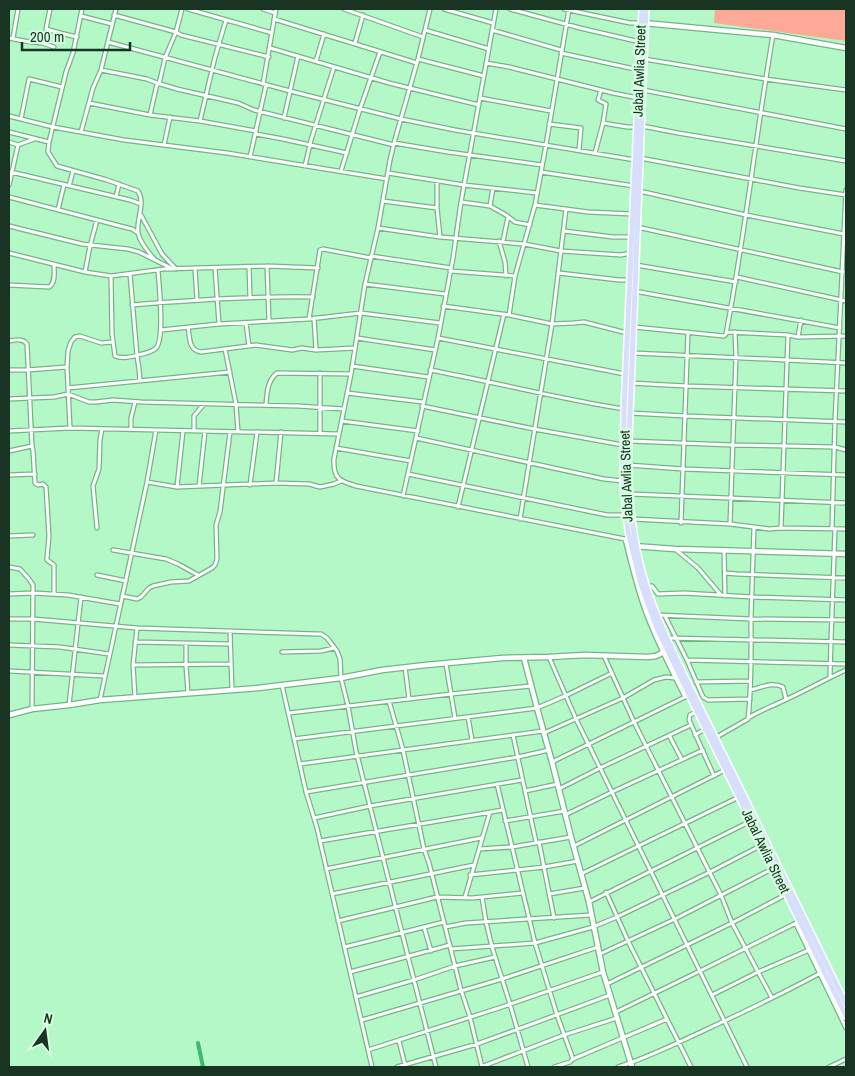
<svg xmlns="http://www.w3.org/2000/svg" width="855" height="1076" font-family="'Archivo Narrow',sans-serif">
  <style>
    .green { fill: #fda997 }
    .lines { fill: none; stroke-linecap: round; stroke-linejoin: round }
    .canal { stroke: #3eba6f; stroke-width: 4 }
    .street-casing { stroke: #74b587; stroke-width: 5.5 }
    .secondary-casing { stroke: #74b587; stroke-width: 7 }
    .primary-casing { stroke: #fff; stroke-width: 8 }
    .street { stroke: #fff; stroke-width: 3 }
    .secondary { stroke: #fff; stroke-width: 4.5 }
    .primary { stroke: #d7dffc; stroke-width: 5 }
    .labels { text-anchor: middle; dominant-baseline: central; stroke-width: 5; stroke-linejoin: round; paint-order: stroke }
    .street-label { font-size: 14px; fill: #193422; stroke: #d6fee0 }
  </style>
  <rect width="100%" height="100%" fill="#b4f8c7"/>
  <path class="green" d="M715 9H846V41L714 23Z"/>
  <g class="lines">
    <path class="canal" d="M198 1043 203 1067"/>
    <defs>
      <path id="street" d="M50 9 46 29 60 33 77 37
        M188 9 272 33
        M263 9 275 13
        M344 9 423 37
        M430 9 418 59 394 143 390 160 378 228 365 284 351 374 334 459C333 478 339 481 356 486L630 540
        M444 9 493 23
        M510 9 580 28 640 42
        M564 9 630 23H641
        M114 15 176 32 181 35 269 57
        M81 16 112 24
        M274 19 417 63
        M425 30 489 49
        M492 30 561 50
        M9 38 24 41 42 43 54 47
        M13 38 18 9
        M108 42 290 91 401 119 455 130 635 160
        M355 43 363 15
        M270 48 389 83 479 105
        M561 53 639 70
        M418 59 484 76
        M644 59 765 79 846 90
        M316 61 324 34
        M486 63 509 67 613 93 638 98
        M101 70 147 79 157 83 177 89 238 103 254 110 394 145
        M159 84 165 58 176 32 182 9
        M263 84 276 9
        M643 90 846 129
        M480 98 551 111
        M89 103 150 115 200 121 256 131
        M150 115 157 84
        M9 116 53 127 124 140 227 153 387 179
        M284 118 298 56
        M21 119 29 79 62 87
        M200 121 215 57 226 20
        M603 123 627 127H637
        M549 124 581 128 579 150
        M642 126 678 133 846 161
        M9 132 49 142 66 72 73 53 82 9
        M81 132 93 88 101 70 116 9
        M256 134 283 139 347 153
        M9 142 18 145 34 139
        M49 142 48 152 57 166 107 180 138 191C146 204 136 219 138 233 140 243 149 253 155 260
        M394 143 448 152 542 165
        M164 145 170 117
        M595 153 603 123 606 104 598 100 601 90
        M250 157 266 85
        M640 158 799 188 846 195
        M305 166 311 140 334 67
        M341 171 360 109 380 52
        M11 172 130 200 141 204
        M541 172 634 186
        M388 173 464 185 537 193
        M437 181V208L440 237
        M9 185 18 145
        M69 186 73 171
        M639 191 746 215 844 234
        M9 197 124 227 132 229 138 233
        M116 197 119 184
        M383 201 437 208
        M461 202 490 206 506 215 515 222 530 225
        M535 205 588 212 633 214
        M490 206 493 188
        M58 210 64 185
        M141 215 162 254 176 269
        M9 226 82 244 128 249 139 252 173 269
        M637 227 843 272
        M378 228 440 237 524 244 561 251 621 255 631 253
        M564 231 613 237H632
        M499 241 505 262 506 276
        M503 241 508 217
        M9 253 85 272 111 276 164 269 267 266 318 268
        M371 256 451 268
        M636 265 736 282
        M267 266 269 321
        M249 267 250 297
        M215 268 219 324
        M195 269 197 300
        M450 271 515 276
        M85 272 90 246 97 220
        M559 273 619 280H630
        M130 274 137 356 139 369 140 381
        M111 276 112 334 115 356C121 359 132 357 138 355 143 354 153 352 156 348 165 339 159 285 158 270
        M737 277 846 301
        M365 284 445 294
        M9 285 49 287C56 283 54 271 54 264
        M634 291 840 328
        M132 305C193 300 253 296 313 297
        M443 306 509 315 552 324 574 323 584 322 627 333
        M509 315 515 276 535 205 546 145 569 9
        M314 318 316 350
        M309 319 320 250 323 249 371 258
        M246 323 249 346
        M188 327C190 337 188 350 201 352L256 345 292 350 302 348 316 350 355 348
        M634 327 724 336 726 334C745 235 756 134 773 35
        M161 330 219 324 309 319 361 313 440 323
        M727 332 788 335 798 337 846 336
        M798 337 801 320
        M357 338 435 350
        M438 338 625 374
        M9 341C15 340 23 338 27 344L32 446 33 451 35 483 38 485 43 484 46 487 49 536 47 558V560L54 565V594
        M225 349 236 404 238 432
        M633 353 787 360 846 363
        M352 366 428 377
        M9 370H27L67 367
        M430 370C495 382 559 399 624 409
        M320 373V434
        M630 383 686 386 846 391
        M68 388 230 372
        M347 393 423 402
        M9 399 54 397 68 394 89 402H96L113 400 141 402 298 406 344 409
        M266 405C267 393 267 381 277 373L351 374
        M422 406 534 429 623 445
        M630 413 685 416 846 422
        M342 421 418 431
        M70 428 67 367 68 351 71 342 75 337 80 336 101 343 113 342
        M131 429V418L135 402
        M9 431C29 430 49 429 70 428L339 434
        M194 431V416L204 404
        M416 438 604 479 623 481
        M629 441 732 445 835 447 846 450
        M336 448 411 461
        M9 451 32 446
        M628 465 683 469 846 475
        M408 474 607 515H626
        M9 475 35 474
        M147 482 177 487 276 483 309 484 320 487 334 484 341 481
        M276 483 281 432
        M250 485 257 432
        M199 486 205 431
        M177 487 183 431
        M630 494 846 503
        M403 496 438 338 453 258 461 202 496 9
        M458 507 504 314
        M520 519 552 324 566 209
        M632 519 730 524 769 529 781 528 846 529
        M681 523 688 332
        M730 524 736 357 735 332
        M97 528 93 486 99 469 100 440 102 429
        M781 528 788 335
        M832 528 835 421 846 190
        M9 536 33 535
        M625 539C631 564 637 589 646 613 657 642 671 670 685 697
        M675 549 698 568 721 595
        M113 550 166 559 178 564 198 575
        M724 550 725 596
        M9 567 20 569 29 579 33 585 32 709
        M725 573 737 574 846 578
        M97 575 126 581
        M647 586H652L658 594 684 593 752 597 846 600
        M9 594 33 593 68 595 120 604
        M122 596 137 599 141 597 149 588 153 586 171 582 189 581 212 568 215 565 217 559 216 525 220 512 230 432
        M658 615 751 619 846 620
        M665 616 687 660 703 697 708 700 750 699
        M9 619H33L137 628 317 634H321L327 638 337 651 340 659 341 678 348 706 356 751 436 1067
        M230 631 232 690
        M668 638 846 642
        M135 642 230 644
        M186 644V665L188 693
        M9 645 60 647 109 654
        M282 652 321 651 334 648
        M604 656 634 722 721 895 732 923 772 998
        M549 657 576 719 747 1067
        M687 660 846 664
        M446 664 455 718
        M133 665 231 664
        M405 667 409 699
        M9 671 104 676
        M830 677 831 641 835 529
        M696 682 750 681
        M282 685 306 792 317 828 372 1067
        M750 690C760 688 773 681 783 687L786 699
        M135 697 133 665 137 628
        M100 700 147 482 156 430
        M389 701 403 750 424 849 429 863 461 990 470 1017 482 1067
        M69 705 81 597
        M697 712 690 715 689 720 714 776
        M289 713 451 694 531 686
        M468 717 472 740
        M748 718C761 710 773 706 787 699 807 690 826 679 846 670
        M544 733 623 698 654 680 666 677 675 678
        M513 735 536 842
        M669 735 682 760
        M695 735 705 729
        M715 738 748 719C752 685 751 651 751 617 752 588 753 558 754 528
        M294 739 537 708 565 696 612 673
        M552 762 685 697
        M300 764 543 731
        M497 784 535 943 557 1015 573 1059
        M559 789 600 768 691 725
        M525 791 558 784
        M306 792 518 757 549 750
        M565 815 612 792 703 750
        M314 818 370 806 522 780
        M505 821 565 811
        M320 841 503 810
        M539 842 554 918
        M574 846 725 770
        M479 849 512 847 571 837
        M326 869 481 838
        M581 874 739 797
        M470 875 544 867 578 861
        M606 892 628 941 691 1067
        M332 894 474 865
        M549 894 585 888
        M465 897 490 812
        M482 897 486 922 492 947 510 1004 528 1067
        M589 902 751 821
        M338 921 437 897 472 898 522 893
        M796 924 846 1028
        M424 927 431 951
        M445 927 466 923 591 915
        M345 947 444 922
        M451 949 535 943 593 927 617 917 710 872 762 845
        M600 954 675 919 774 868
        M350 972 450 945
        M607 984 732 923 787 894
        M712 995 758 972 809 950
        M356 997 414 980 455 966 495 957
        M616 1012 700 971 800 921
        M362 1020 502 979 598 947
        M399 1041 405 1065
        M368 1050 502 1007 603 972
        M397 1067 477 1044 532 1024 610 995
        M481 1067 564 1035 617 1018
        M554 1067 570 1062 573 1059 667 1019
        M618 1067C647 1058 675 1044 703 1031 744 1012 784 993 824 971
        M829 1067 846 1059"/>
      <path id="secondary" d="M644 23 773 35 846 48
        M633 546 675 549 846 554
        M524 658 537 708 552 762 571 837 589 902 603 972 632 1067
        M9 715 32 709 69 705 100 700 258 688 341 678 382 670 426 665 502 658 549 657 585 655 648 657 656 656 668 650"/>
      <path id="primary" d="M642 9 624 409 623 481 626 515 628 531 641 585 657 628 692 701 846 1016
        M646 9 628 465C629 498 632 530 640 563 649 602 667 639 684 675 704 715 723 754 743 794 778 864 812 934 846 1004"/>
    </defs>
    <use href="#street" class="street-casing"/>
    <use href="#secondary" class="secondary-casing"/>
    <use href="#primary" class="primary-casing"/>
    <use href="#street" class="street"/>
    <use href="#secondary" class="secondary"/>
    <use href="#primary" class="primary"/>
  </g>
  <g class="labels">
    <g class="street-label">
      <text transform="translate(639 71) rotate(-88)">Jabal Awlia Street</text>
      <text transform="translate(626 476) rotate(-92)">Jabal Awlia Street</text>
      <text transform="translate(766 851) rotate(64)">Jabal Awlia Street</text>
    </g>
  </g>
  <rect width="855" height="1076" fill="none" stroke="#193422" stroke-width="20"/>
  <g transform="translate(45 1031) rotate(14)" stroke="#d6fee0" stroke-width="4" paint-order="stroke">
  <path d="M0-4L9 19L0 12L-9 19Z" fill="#193422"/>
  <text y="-8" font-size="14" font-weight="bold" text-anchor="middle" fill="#193422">N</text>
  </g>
  <path d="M22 42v8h108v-8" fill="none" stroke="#193422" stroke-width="2.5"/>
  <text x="30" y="42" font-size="15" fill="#193422" stroke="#d6fee0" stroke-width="4" paint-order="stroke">200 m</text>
</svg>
